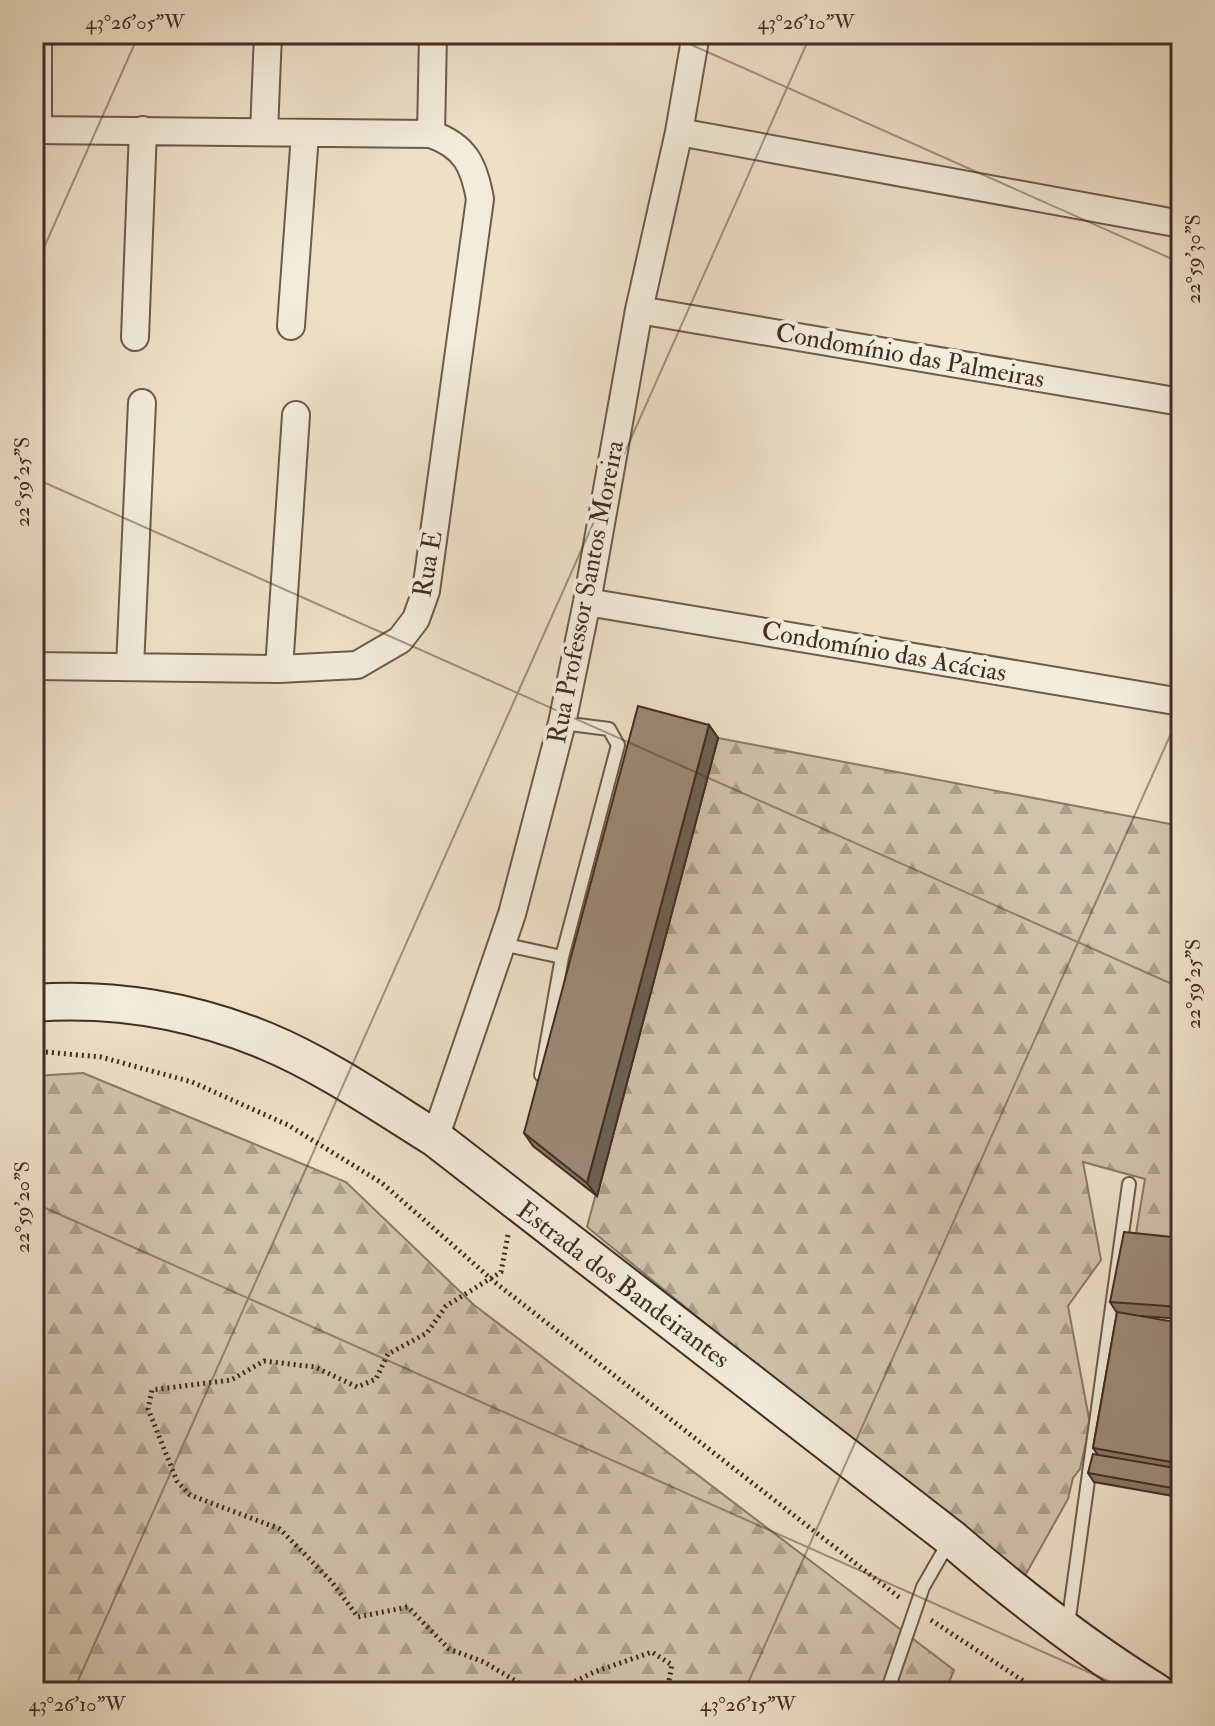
<svg xmlns="http://www.w3.org/2000/svg" width="1215" height="1726" font-family="'IM FELL Double Pica',serif">
  <style>
    .forest { fill: url(#forest-firs); stroke: #897867; stroke-width: 2 }
    .lines { fill: none; stroke-linecap: round; stroke-linejoin: round }
    .service-casing { stroke: #6d5a4c; stroke-width: 16 }
    .minor-casing { stroke: #6d5a4c; stroke-width: 30 }
    .secondary-casing { stroke: #422d23; stroke-width: 40 }
    .path { stroke: #422d23; stroke-width: 5; stroke-dasharray: 2 4; stroke-linecap: butt }
    .service { stroke: #f3ebdb; stroke-width: 12 }
    .minor { stroke: #f3ebdb; stroke-width: 26 }
    .secondary { stroke: #f3ebdb; stroke-width: 36 }
    .wall { fill: #857767; stroke: #422d23; stroke-width: 2 }
    .shaded-wall { fill: #6c6154; stroke: #422d23; stroke-width: 2 }
    .building { fill: #9b8a78; stroke: #422d23; stroke-width: 2 }
    .ticks { fill: none; stroke: #422d23; stroke-width: 2; stroke-opacity: 0.45 }
    .labels { text-anchor: middle; dominant-baseline: central; stroke-width: 8; stroke-linejoin: round; paint-order: stroke }
    .street-label { font-size: 26px; fill: #422d23; stroke: #f3ebdb }
    .neatline { fill: none; stroke: #422d23; stroke-width: 3 }
    .ticks-label { font-size: 20px; text-anchor: middle; fill: #422d23 }
  </style>
  <defs>
    <pattern id="forest-firs" width="22" height="20" patternUnits="userSpaceOnUse" patternTransform="scale(2)"><rect width="22" height="20" fill="#d0c2ab"/><path d="M5 1l3.5 6h-7zM16 11l3.5 6h-7z" fill="#aa9e8b"/></pattern>
  </defs>
  <rect width="100%" height="100%" fill="#ede0c7"/>
  <filter id="stains"><feTurbulence type="fractalNoise" baseFrequency=".0025" numOctaves="4"/><feColorMatrix values="0 0 0 0 .2 0 0 0 0 .09 0 0 0 0 .02 0 0 0 .5 -.17"/></filter>
  <radialGradient id="worn" r=".72"><stop offset=".6" stop-color="#630" stop-opacity="0"/><stop offset="1" stop-color="#630" stop-opacity=".3"/></radialGradient>
  <path class="forest" d="M718 738 1181 826V1250L1134 1245 1145 1179 1083 1162 1101 1260 1068 1306 1090 1424 1080 1469 1073 1478 1068 1499 1022 1581 587 1227Z
    M83 1073 346 1182 474 1305 954 1670 945 1692H34V1076Z"/>
  <g class="lines">
    <defs>
      <path id="service" d="M502 944 562 957
        M541 1075 562 957 618 745 609 729 562 723
        M1068 1625 1129 1184
        M887 1692 923 1587 950 1540"/>
      <path id="minor" d="M34 130 431 134
        M38 130V34
        M264 132 268 34
        M679 132 1181 224
        M639 310 1181 402
        M291 326 305 134
        M135 337 143 130
        M587 602 1181 702
        M34 666 279 669 357 665 400 640 416 619 426 591 480 199C474 165 465 146 431 134L433 34
        M130 667 142 403
        M279 669 296 415
        M435 1138 512 914 562 723 587 602 639 310 679 132 696 34"/>
      <path id="secondary" d="M34 1003C113 997 193 1011 266 1041 324 1065 382 1105 435 1138L951 1538C1016 1594 1083 1647 1156 1692"/>
    </defs>
    <use href="#service" class="service-casing"/>
    <use href="#minor" class="minor-casing"/>
    <use href="#secondary" class="secondary-casing"/>
    <path class="path" d="M34 1051 101 1057 192 1082 288 1125 382 1183 497 1284 900 1598
      M508 1235 501 1272 446 1306 427 1333 388 1354 376 1379 357 1387 315 1367 264 1361 231 1380 152 1390 148 1409 177 1481 190 1495 280 1529 331 1581 358 1617 408 1607 449 1649 484 1662 534 1692
      M931 1620 1040 1692
      M541 1692 560 1689 594 1672 652 1652 672 1665 667 1691 672 1692"/>
    <use href="#service" class="service"/>
    <use href="#minor" class="minor"/>
    <use href="#secondary" class="secondary"/>
  </g>
  <path class="wall" d="M709 725 718 738 597 1196 533 1146 524 1133Z
    M1181 1238V1319L1142 1316 1181 1476 1179 1497 1094 1482 1088 1473 1098 1455 1093 1448 1117 1313 1110 1302Z"/>
  <path class="shaded-wall" d="M709 725 718 738 597 1196 587 1183Z
    M1181 1406V1470L1180 1475 1171 1462Z
    M1175 1468 1181 1476 1179 1497 1172 1488Z"/>
  <path class="building" d="M638 706 709 725 587 1183 524 1133Z
    M1124 1232 1181 1238V1307L1110 1302Z
    M1117 1312 1181 1323V1406L1171 1462 1093 1448Z
    M1093 1454 1175 1468 1172 1488 1088 1473Z"/>
  <path class="ticks" d="M667 34 1181 263M34 270 139 34M34 478 1181 988M34 1203 1133 1692M73 1692 811 34M744 1692 1181 711"/>
  <g class="labels">
    <g class="street-label">
      <text transform="translate(910 356) rotate(10)">Condomínio das Palmeiras</text>
      <text transform="translate(428 564) rotate(-80)">Rua E</text>
      <text transform="translate(586 592) rotate(-79)">Rua Professor Santos Moreira</text>
      <text transform="translate(884 652) rotate(10)">Condomínio das Acácias</text>
      <text transform="translate(623 1285) rotate(37)">Estrada dos Bandeirantes</text>
    </g>
  </g>
  <rect width="1215" height="1726" fill="none" stroke="#ede0c7" stroke-width="88"/>
  <rect x="44" y="44" width="1127" height="1638" class="neatline"/>
  <g class="ticks-label">
    <text x="135" y="29">43°26'05"W</text>
    <text x="806" y="29">43°26'10"W</text>
    <text transform="translate(1193 259) rotate(-90)" y="7">22°59'30"S</text>
    <text transform="translate(22 482) rotate(-90)" y="7">22°59'25"S</text>
    <text transform="translate(1193 984) rotate(-90)" y="7">22°59'25"S</text>
    <text transform="translate(22 1207) rotate(-90)" y="7">22°59'20"S</text>
    <text x="77" y="1711">43°26'10"W</text>
    <text x="748" y="1711">43°26'15"W</text>
  </g>
  <rect width="100%" height="100%" filter="url(#stains)"/>
  <rect width="100%" height="100%" fill="url(#worn)"/>
</svg>
